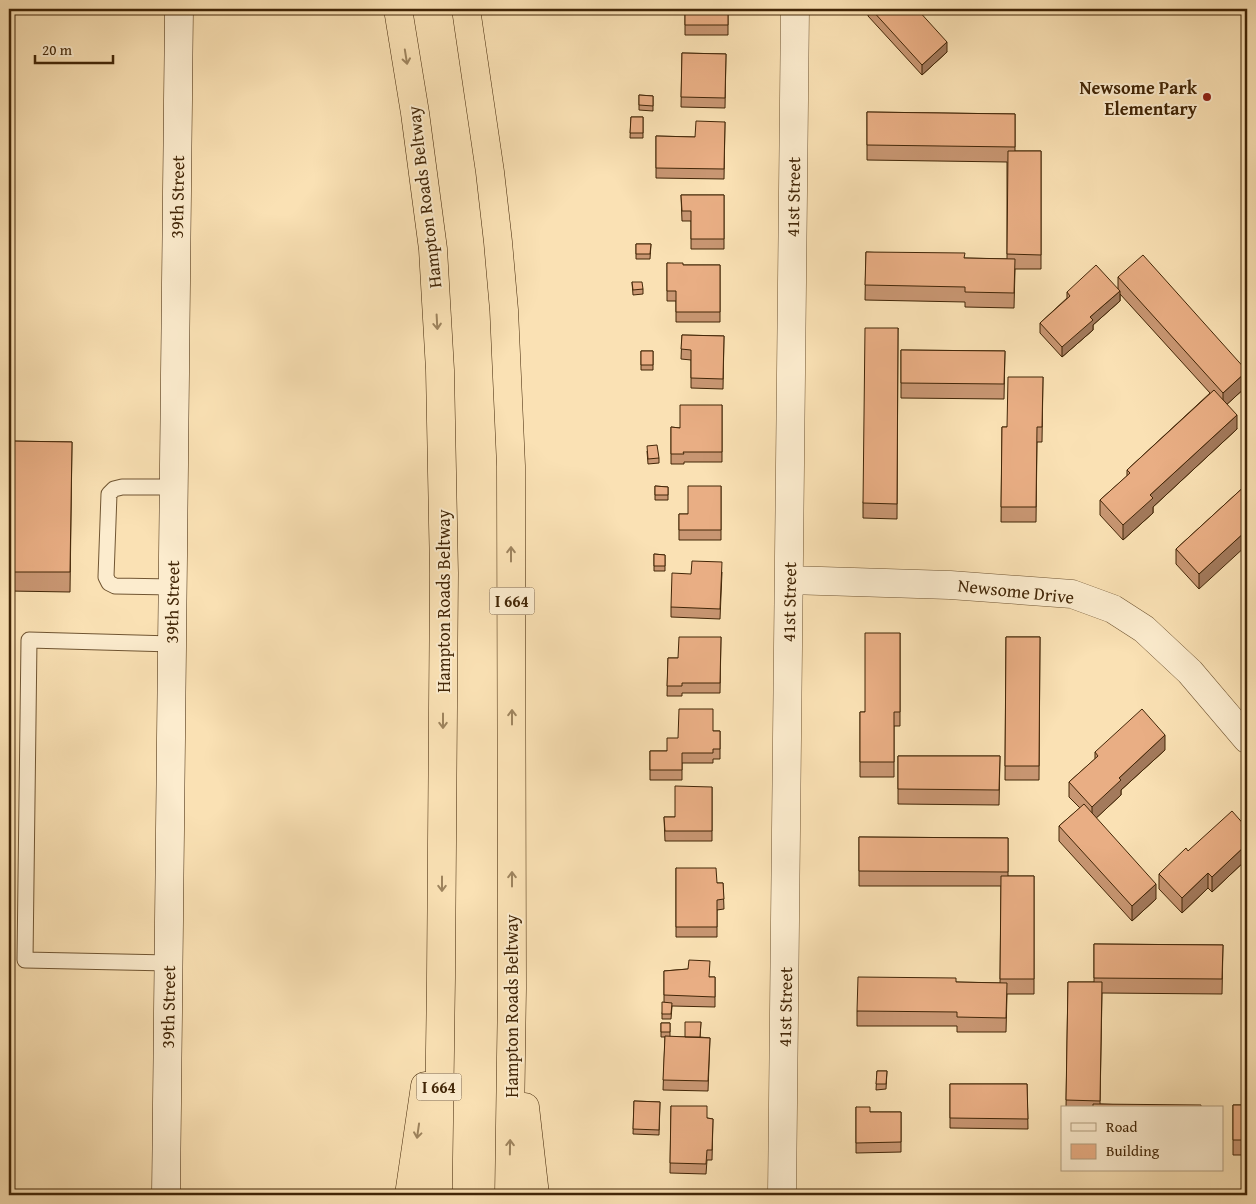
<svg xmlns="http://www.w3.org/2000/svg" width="1256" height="1204" font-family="'Gentium Book Plus',serif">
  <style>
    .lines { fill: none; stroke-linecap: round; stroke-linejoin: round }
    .lane-casing { stroke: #705532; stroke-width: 17 }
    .street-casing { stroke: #705532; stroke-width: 29 }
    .secondary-casing { stroke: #422607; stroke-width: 29 }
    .highway-casing { stroke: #422607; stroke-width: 29 }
    .lane { stroke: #fcecce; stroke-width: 15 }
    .street { stroke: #fcecce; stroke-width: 28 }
    .secondary { stroke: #fcecce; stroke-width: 28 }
    .highway { stroke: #fae1b4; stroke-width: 28 }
    .wall { fill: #c89672; stroke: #422607 }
    .shaded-wall { fill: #a37a5c; stroke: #422607 }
    .building { fill: #e9ae84; stroke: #422607 }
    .oneway { stroke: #9e845e }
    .poi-dot { fill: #8f2418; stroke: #fcecce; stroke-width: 2 }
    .labels { text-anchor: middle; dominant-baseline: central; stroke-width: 4; stroke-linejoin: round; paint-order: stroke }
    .shield { fill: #fcecce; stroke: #7a6143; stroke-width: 1 }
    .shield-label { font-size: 16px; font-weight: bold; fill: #422607 }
    .poi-label { font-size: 18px; font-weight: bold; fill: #422607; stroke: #fcecce; text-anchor: end }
    .street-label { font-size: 18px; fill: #422607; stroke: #fcecce }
  </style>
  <rect width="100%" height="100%" fill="#fae1b4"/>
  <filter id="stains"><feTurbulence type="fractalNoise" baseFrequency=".004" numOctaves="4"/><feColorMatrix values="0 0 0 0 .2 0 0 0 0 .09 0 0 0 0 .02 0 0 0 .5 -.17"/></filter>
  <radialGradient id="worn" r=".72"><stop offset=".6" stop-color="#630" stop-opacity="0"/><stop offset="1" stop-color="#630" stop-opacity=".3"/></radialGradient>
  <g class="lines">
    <defs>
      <path id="lane" d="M173 587 115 586 109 583 106 577 109 494 114 489 122 487H174
        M169 963 25 960 29 640 172 644"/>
      <path id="street" d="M789 580 950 585 1072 594 1113 609 1144 629 1190 672 1247 739
        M782 1195 795 9"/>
      <path id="secondary" d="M166 1195 179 9"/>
      <path id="highway" d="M398 9 415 113 433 249 440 370 444 573 441 978 438 1195
        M466 9 490 172 498 242 504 310 511 466 512 988 509 1195
        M525 1107 535 1195
        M409 1195 425 1086"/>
    </defs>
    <use href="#lane" class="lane-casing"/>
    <use href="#street" class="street-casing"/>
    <use href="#secondary" class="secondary-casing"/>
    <use href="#highway" class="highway-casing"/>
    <use href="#lane" class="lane"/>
    <use href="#street" class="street"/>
    <use href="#secondary" class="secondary"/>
    <use href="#highway" class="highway"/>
  </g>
  <path class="wall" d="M677 9H728V35H685V13H677Z
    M868 9H917L947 52 922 75 868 16Z
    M682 53 726 54 725 108 681 107Z
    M639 95 653 96V111L639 110Z
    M867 112 1015 114V151H1041V269H1015L1014 308 965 307V302L865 300 866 252 965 258 1007 259V162L867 160Z
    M631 117H643V138H630Z
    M725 122 724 179 656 178V136L695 137Z
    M681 195H724V249H691V221H682Z
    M636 244H651L650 259H636Z
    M667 263 683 265H720V322H676V301H667Z
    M1118 277 1247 371V386L1227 404 1237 429 1153 507V513L1123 540 1100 515V500L1127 476V470L1210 393 1120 294V301L1093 325V330L1062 357 1040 333V323L1067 298V292L1118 289Z
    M632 282 643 289V294L633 295Z
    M898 328 897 519 863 518V503Z
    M682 335 724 336 723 389 691 388V360L681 359Z
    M901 350 1005 351 1004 399 901 398Z
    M641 351H653V370H641Z
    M1043 377 1042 442H1037L1036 522H1001L1002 427H1007Z
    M722 405V462H684V464H671V427L680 428Z
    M9 441 72 442 70 592 9 591Z
    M647 451 659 458V463L648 464Z
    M1247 484 1199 589 1176 564V549Z
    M655 486 668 487V500H655Z
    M721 486V540H679V514H688Z
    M654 554 665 555V571H654Z
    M722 572 720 619 671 617V607Z
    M900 633V726H894V777H860V712H865Z
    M721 637 720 693H682V696H667L668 658H678Z
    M1006 637H1040L1039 780H1005Z
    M713 731H720V759H713V763H682V780H650V751H667L678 738Z
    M1165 750 1121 790V795L1096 818 1156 899 1132 921 1059 841V826L1080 808 1069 797V782L1095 759V752Z
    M898 756H1000L999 805 898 804Z
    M712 787V841H665L664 817H675Z
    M1247 828V859L1212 892 1208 888 1182 913 1159 889V874L1188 851Z
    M859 837 1008 838V876H1034V994H1007L1006 1032H957V1026H857V1011L956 982 1000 983 1001 886H859Z
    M676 868 717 883H723L724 909 717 910V937H676Z
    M1094 944 1223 945 1222 994 1102 993 1100 1104 1201 1108H1066L1068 982H1094Z
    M688 969 709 977H715V1007L672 1006 671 1019H662V1014L664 1003V971Z
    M701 1022 700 1037 710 1038 708 1091 663 1090 665 1037H661V1023H670V1037H685Z
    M877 1071H887L886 1089 876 1090Z
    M950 1084H1027L1028 1129 950 1128Z
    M634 1101 660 1102 659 1135 633 1134Z
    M1233 1105H1247V1155H1233Z
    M671 1106 707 1118 713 1119 712 1160H707L706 1174 670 1173Z
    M856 1107 870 1112H901V1152L856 1153Z"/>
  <path class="shaded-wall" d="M947 42V52L922 75V65Z
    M1120 291V301L1093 325V330L1062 357V347L1090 317Z
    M1247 371V386L1223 408V393Z
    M1237 415V429L1153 507V513L1123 540V525L1150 495Z
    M1247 530V545L1199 589V574Z
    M1165 735V750L1121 790V795L1092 822V807L1119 778Z
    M1247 844V859L1212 892V877Z
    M1208 873V888L1182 913V898Z
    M1156 884V899L1132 921V906Z"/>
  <path class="building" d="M685 9H728V25H685Z
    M871 9H917L947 42 922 65Z
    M682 53 726 54 725 98 681 97Z
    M639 95 653 96V106L639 105Z
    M867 112 1015 114V147L867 145Z
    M631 117H643V133H630Z
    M696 121 725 122 724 169 656 168V136L695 137Z
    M1008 151H1041V255L1007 254Z
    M681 195H724V239H691V211H682Z
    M636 244H651L650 254H636Z
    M866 252 965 253 964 258 1015 259 1014 293 965 292V287L865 285Z
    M1143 255 1247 371 1223 393 1118 277Z
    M667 263H683V265H720V312H676V291H667Z
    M1096 265 1120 291 1090 317 1093 320 1062 347 1040 323 1070 296 1067 292Z
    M632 282H642L643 289 633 290Z
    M865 328H898L897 504 863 503Z
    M682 335 724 336 723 379 691 378V350L681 349Z
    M901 350 1005 351 1004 384 901 383Z
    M641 351H653V365H641Z
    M1008 377H1043L1042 427H1037L1036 507H1001L1002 427H1007Z
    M1214 390 1237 415 1150 495 1153 498 1123 525 1100 500 1130 473 1127 470Z
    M680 405H722V452H683L684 454H671V427L680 428Z
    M9 441 72 442 70 572H9Z
    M657 445 659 458 648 459 647 446Z
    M1247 484V530L1199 574 1176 549Z
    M655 486 668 487V495H655Z
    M688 486H721V530H679V514H688Z
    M654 554 665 555V566H654Z
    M692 561 722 562 720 609 671 607 672 573 691 574Z
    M865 633H900V712H894V762H860V712H865Z
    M679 637H721L720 683H682V686H667L668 658H678Z
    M1006 637H1040L1039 766H1005Z
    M679 709H713V731H720V749H713V753H682V770H650V751H667V738H678Z
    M1142 709 1165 735 1119 778 1121 780 1092 807 1069 782 1098 756 1095 752Z
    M898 756H1000L999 790 898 789Z
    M675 786 712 787V831H665L664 817H675Z
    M1084 804 1156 884 1132 906 1059 826Z
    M1232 811 1247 828V844L1212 877 1208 873 1182 898 1159 874 1186 848 1188 851Z
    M859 837 1008 838V872L859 871Z
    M676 868H716L717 883H723L724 899 717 900V927H676Z
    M1001 876H1034V979H1000Z
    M1094 944 1223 945 1222 979 1094 978Z
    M689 960 710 961 709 977H715V997L664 995V971L688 969Z
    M858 977 956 978V982L1007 983 1006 1018 957 1017V1012L857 1011Z
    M1068 982H1102L1100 1101 1066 1100Z
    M662 1002 672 1003 671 1014H662Z
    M685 1022H701L700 1037H685Z
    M661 1023H670V1032H661Z
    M665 1036 710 1038 708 1081 663 1080Z
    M877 1071H887L886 1084H876Z
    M950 1084H1027L1028 1119 950 1118Z
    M634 1101 660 1102 659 1130 633 1129Z
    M1093 1104 1201 1105V1108H1093Z
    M1233 1105H1247V1140H1233Z
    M671 1106H707V1118L713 1119 712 1150H707L706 1164 670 1163Z
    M856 1107H870V1112H901V1142L856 1143Z"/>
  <defs><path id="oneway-shaft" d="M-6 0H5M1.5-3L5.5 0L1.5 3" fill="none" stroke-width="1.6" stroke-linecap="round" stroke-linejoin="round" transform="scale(1.25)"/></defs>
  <g class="oneway">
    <use href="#oneway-shaft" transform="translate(406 57) rotate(81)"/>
    <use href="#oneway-shaft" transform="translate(437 322) rotate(87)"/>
    <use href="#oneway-shaft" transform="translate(511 554) rotate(-90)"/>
    <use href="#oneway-shaft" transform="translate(512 717) rotate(-90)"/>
    <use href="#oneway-shaft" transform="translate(443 721) rotate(90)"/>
    <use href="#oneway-shaft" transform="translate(512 879) rotate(-90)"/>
    <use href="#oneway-shaft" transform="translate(442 884) rotate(90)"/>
    <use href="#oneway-shaft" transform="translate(418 1131) rotate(98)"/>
    <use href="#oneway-shaft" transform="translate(510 1147) rotate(-89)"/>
  </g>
  <circle class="poi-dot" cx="1207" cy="97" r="5"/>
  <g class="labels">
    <g class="shield">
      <rect x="489.5" y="587.5" width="45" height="27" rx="4"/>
      <rect x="416.5" y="1073.5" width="45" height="27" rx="4"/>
    </g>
    <g class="shield-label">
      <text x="512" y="601">I 664</text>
      <text x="439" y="1087">I 664</text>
    </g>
    <g class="poi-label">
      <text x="1197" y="87">Newsome Park<tspan x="1197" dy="21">Elementary</tspan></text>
    </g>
    <g class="street-label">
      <text transform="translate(177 197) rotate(-89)">39th Street</text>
      <text transform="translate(424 197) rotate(-97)">Hampton Roads Beltway</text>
      <text transform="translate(793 197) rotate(-89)">41st Street</text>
      <text transform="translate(1016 591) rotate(6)">Newsome Drive</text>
      <text transform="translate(443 601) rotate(-90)">Hampton Roads Beltway</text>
      <text transform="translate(172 602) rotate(-89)">39th Street</text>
      <text transform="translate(789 602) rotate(-89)">41st Street</text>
      <text transform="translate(511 1006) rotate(-90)">Hampton Roads Beltway</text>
      <text transform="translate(168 1007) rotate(-89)">39th Street</text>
      <text transform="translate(785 1007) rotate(-89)">41st Street</text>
    </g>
  </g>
  <rect width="1256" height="1204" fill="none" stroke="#fae1b4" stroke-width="30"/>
  <rect x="10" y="10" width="1236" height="1184" fill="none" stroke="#422607" stroke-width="2.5"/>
  <rect x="15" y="15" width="1226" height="1174" fill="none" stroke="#422607"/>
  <rect x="1061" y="1106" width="162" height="65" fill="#fcecce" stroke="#b29d7e"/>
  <rect x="1071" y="1123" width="25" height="8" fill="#fcecce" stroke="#b29d7e"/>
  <text x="1106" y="1132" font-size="15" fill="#422607">Road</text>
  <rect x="1071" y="1144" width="25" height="15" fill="#e9ae84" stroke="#b29d7e"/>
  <text x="1106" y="1156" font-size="15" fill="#422607">Building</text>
  <path d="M35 55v8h78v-8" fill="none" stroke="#422607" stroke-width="2.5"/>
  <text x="42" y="55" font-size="15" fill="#422607" stroke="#fcecce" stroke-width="4" paint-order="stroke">20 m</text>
  <rect width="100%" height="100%" filter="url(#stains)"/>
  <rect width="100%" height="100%" fill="url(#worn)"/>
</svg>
